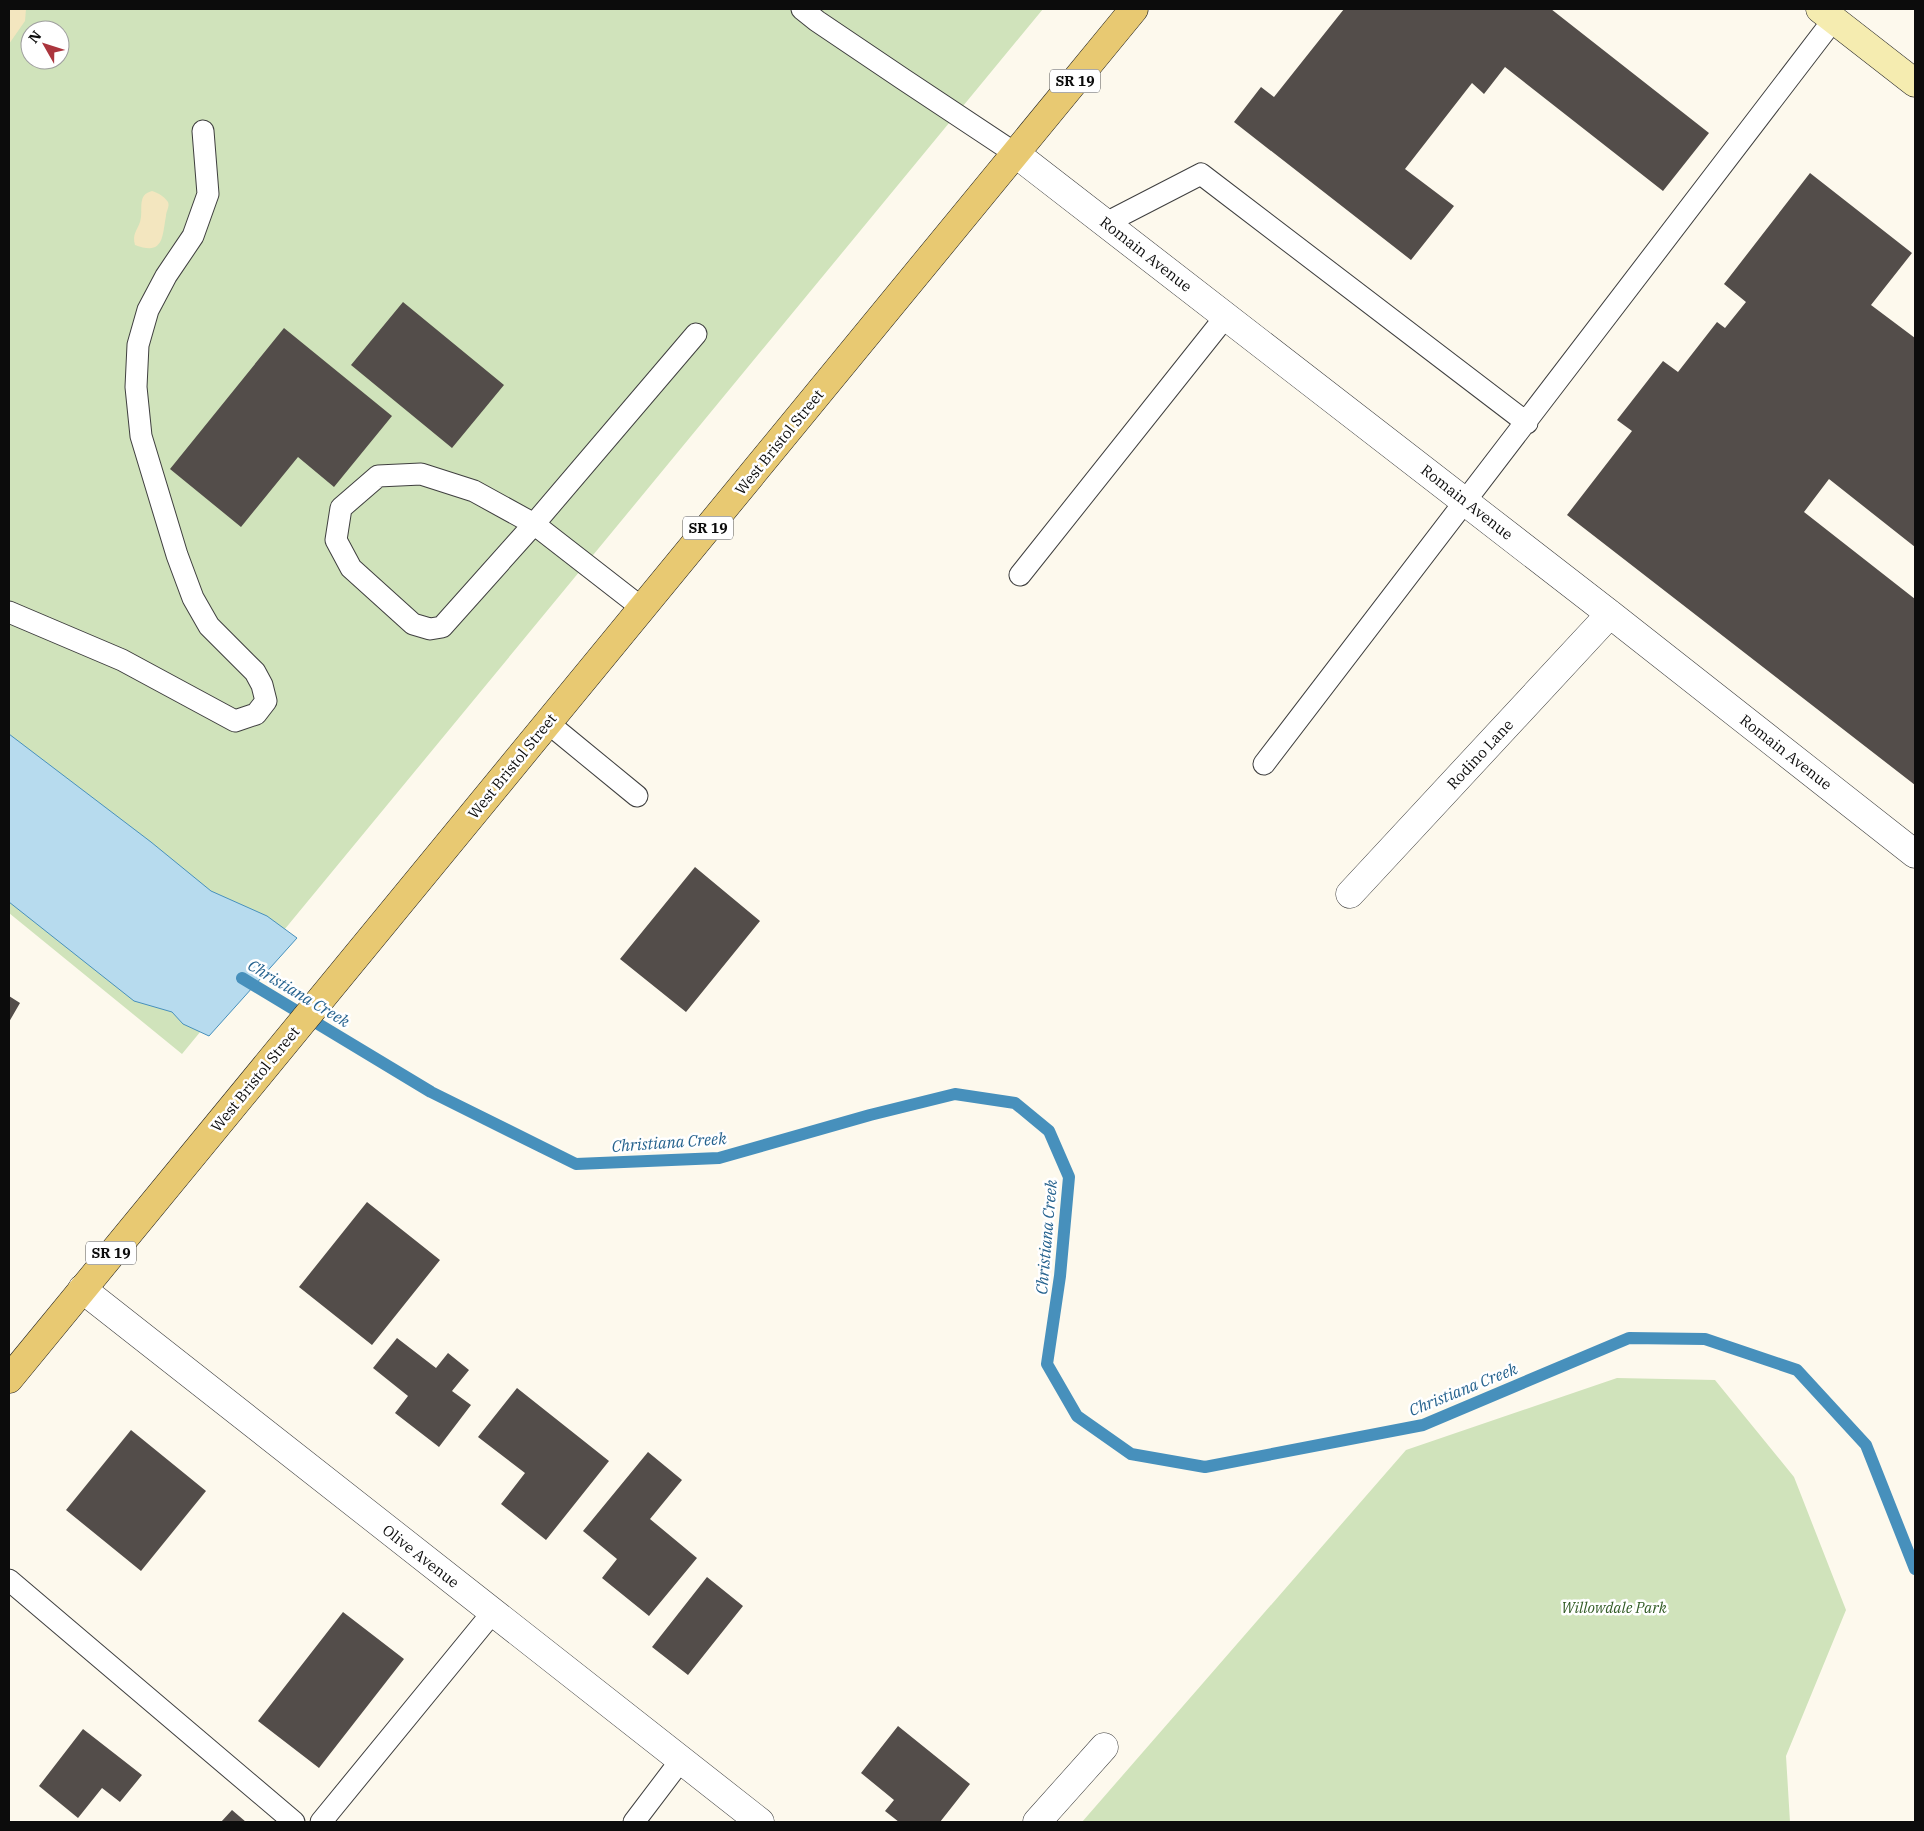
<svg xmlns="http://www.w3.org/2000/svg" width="1924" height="1831" font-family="'IBM Plex Serif',serif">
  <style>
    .green { fill: #d0e3bb; fill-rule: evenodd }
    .sand { fill: #f3e6bf }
    .water { fill: #b7dbee; stroke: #4790bc }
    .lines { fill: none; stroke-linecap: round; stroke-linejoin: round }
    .stream { stroke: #4790bc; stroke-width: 12 }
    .building { fill: #534d4a }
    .lane-casing { stroke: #3f3f3f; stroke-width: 23 }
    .street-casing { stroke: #3f3f3f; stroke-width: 29 }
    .secondary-casing { stroke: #2e2e2e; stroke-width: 29 }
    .primary-casing { stroke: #1d1d1d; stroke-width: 29 }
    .lane { stroke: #fff; stroke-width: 21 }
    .street { stroke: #fff; stroke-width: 28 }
    .secondary { stroke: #f5ecb0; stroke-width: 28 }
    .primary { stroke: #e8c972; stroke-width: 28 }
    .labels { text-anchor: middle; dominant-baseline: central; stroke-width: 5; stroke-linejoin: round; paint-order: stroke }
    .shield { fill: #fff; stroke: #555; stroke-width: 1 }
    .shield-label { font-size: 14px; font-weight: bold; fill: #0c0c0c }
    .street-label { font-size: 15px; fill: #0c0c0c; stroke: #fff }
    .park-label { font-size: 15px; font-style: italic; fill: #315b24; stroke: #fff }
    .water-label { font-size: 16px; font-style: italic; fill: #25628e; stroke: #fff }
  </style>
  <rect width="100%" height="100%" fill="#fdf9ed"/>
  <path class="green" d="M9 9H1043L182 1054 9 913ZM30 30H60V60H30Z
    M1617 1378 1715 1380 1794 1477 1846 1610 1786 1756 1790 1822H1082L1406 1450Z"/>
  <path class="sand" d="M9 9H26L25 21 9 44Z
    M152 191C158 193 164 196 168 202 170 207 166 211 166 216 162 237 164 256 135 245 132 234 137 231 140 222 144 210 136 195 152 191Z"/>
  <path class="water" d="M9 734 151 842 211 891 267 916 297 938 209 1036 183 1024 172 1012 134 1001 9 902Z"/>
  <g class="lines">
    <path class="stream" d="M242 978 431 1092 576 1164 719 1158 870 1115 955 1094 1015 1103 1049 1131 1069 1177 1060 1276 1047 1364 1077 1416 1131 1454 1205 1467 1423 1425 1629 1338 1705 1339 1797 1370 1866 1445 1915 1569"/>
  </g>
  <path class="building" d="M1344 9H1551L1709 133 1663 191 1505 67 1484 94 1472 83 1405 169 1454 206 1411 260 1234 122 1261 87 1274 97Z
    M1810 173 1912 253 1871 305 1915 338V547L1829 479 1804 512 1915 599V785L1567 515 1632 431 1617 420 1663 361 1678 372 1717 322 1725 328 1746 302 1724 284Z
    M403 302 504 385 452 448 351 365Z
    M284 328 392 416 334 487 298 457 241 527 170 469Z
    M695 867 760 921 686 1012 620 959Z
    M9 996 20 1003 9 1022Z
    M367 1202 440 1260 372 1345 299 1287Z
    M397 1338 436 1368 448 1353 469 1370 452 1391 471 1405 439 1447 395 1413 408 1396 373 1368Z
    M517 1388 609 1461 546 1540 501 1504 525 1473 478 1437Z
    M131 1430 206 1491 141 1571 66 1510Z
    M648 1452 682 1480 650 1519 697 1558 649 1616 602 1578 617 1559 583 1531Z
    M707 1577 743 1606 688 1675 652 1647Z
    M343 1612 404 1659 319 1768 258 1721Z
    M898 1726 970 1784 940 1822H899L885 1811 894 1800 861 1773Z
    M83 1729 142 1775 120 1802 102 1788 78 1818 39 1786Z
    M232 1810 246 1822H221Z"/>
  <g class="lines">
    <defs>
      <path id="lane" d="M802 9 817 21 903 79 1016 154
        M1106 223 1201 174 1527 423
        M1020 575 1226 316
        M642 608 534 524 474 491 421 474 378 476 341 508 336 540 351 568 413 624 430 629 442 627 534 524 696 334
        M9 612 122 660 235 721 256 714 266 701 262 685 255 672 209 626 193 598 177 555 141 436 136 387 138 345 148 310 166 276 193 236 208 194 203 131
        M548 723 637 796
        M1264 764 1834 19
        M9 1580 294 1822
        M321 1822 493 1612
        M634 1822 681 1760"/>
      <path id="street" d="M1016 154 1610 614 1915 854
        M1350 894 1610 614
        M82 1289 760 1822
        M1037 1822 1104 1747"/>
      <path id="secondary" d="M1820 9 1915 83"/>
      <path id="primary" d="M9 1379 1134 9"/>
    </defs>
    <use href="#lane" class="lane-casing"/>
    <use href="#street" class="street-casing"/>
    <use href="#secondary" class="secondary-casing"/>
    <use href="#primary" class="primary-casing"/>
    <use href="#lane" class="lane"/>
    <use href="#street" class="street"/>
    <use href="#secondary" class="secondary"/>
    <use href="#primary" class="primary"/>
  </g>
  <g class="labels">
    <g class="shield">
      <rect x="1050" y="69.5" width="50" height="23" rx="4"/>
      <rect x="683" y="516.5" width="50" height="23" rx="4"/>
      <rect x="86" y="1241.5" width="50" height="23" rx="4"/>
    </g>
    <g class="shield-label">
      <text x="1075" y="81">SR 19</text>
      <text x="708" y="528">SR 19</text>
      <text x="111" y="1253">SR 19</text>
    </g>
    <g class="street-label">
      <text transform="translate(1146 254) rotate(38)">Romain Avenue</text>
      <text transform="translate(779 442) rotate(-51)">West Bristol Street</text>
      <text transform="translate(1467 502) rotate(38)">Romain Avenue</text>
      <text transform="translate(1786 752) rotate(38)">Romain Avenue</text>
      <text transform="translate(1480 754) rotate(-47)">Rodino Lane</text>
      <text transform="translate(512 766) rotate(-51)">West Bristol Street</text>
      <text transform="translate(255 1079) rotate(-51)">West Bristol Street</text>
      <text transform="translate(421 1556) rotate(38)">Olive Avenue</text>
    </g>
    <g class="park-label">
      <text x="1614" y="1607">Willowdale Park</text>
    </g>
    <g class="water-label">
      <text transform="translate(299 993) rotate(31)">Christiana Creek</text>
      <text transform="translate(669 1142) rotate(-4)">Christiana Creek</text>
      <text transform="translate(1046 1237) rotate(-85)">Christiana Creek</text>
      <text transform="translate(1463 1389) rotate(-22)">Christiana Creek</text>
    </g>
  </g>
  <rect width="1924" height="1831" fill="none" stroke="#0c0c0c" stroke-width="20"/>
  <g transform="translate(45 45) rotate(309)"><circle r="24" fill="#ffffff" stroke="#9e9e9e"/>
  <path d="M0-4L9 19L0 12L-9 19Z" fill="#ab353d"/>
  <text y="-8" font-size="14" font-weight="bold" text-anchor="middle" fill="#0c0c0c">N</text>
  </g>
</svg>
